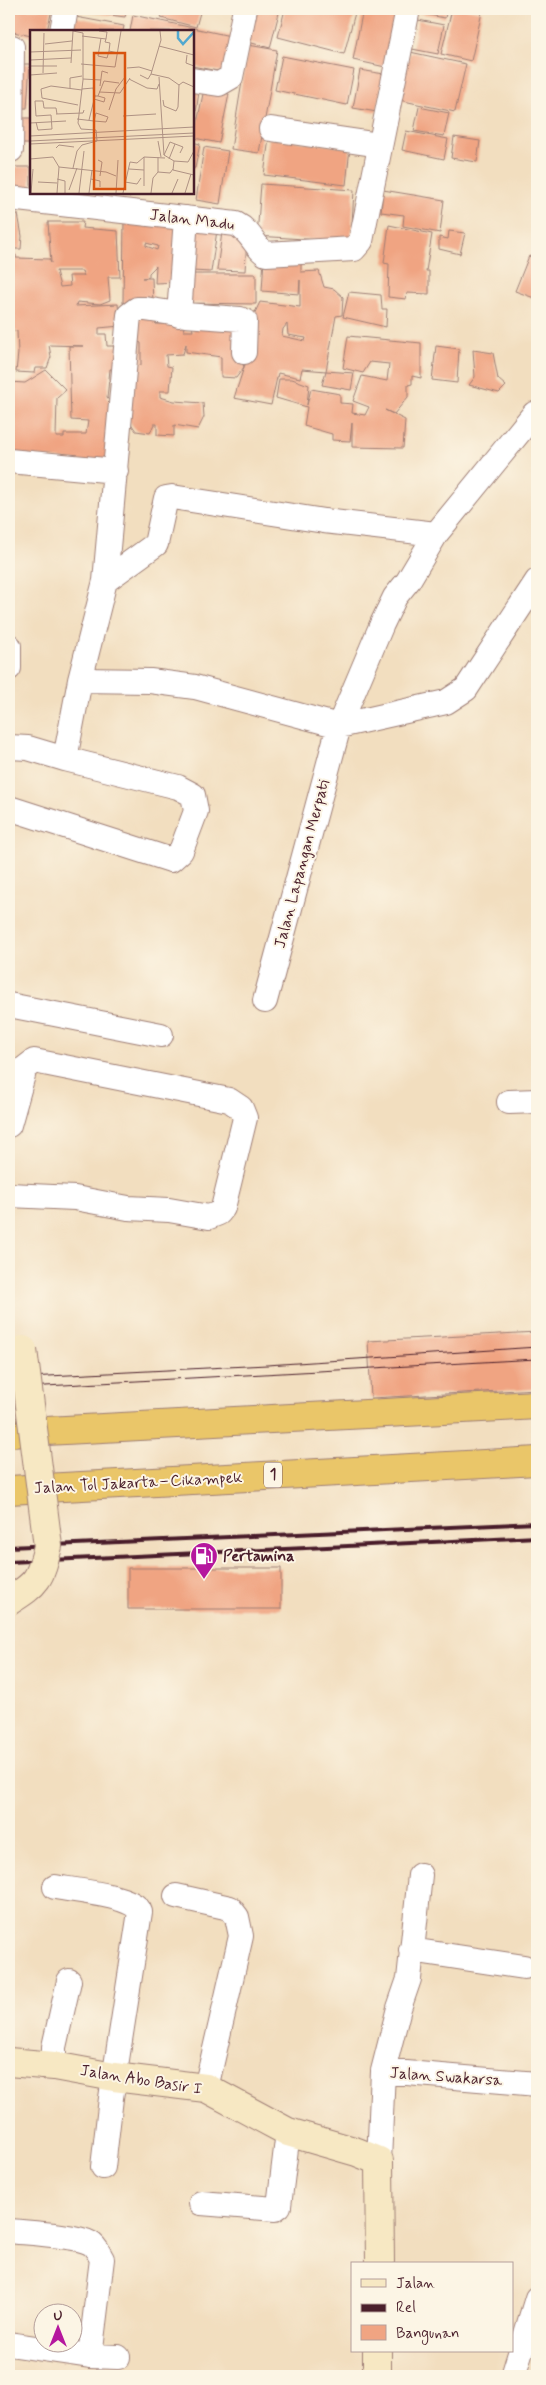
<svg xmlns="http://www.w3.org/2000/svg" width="546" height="2385" font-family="Mynerve,sans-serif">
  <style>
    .building { fill: #f0a482; fill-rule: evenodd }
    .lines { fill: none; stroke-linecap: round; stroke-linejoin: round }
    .street-casing { stroke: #9e7e75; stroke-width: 26 }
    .secondary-casing { stroke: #9e7e75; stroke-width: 30 }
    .highway-casing { stroke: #9e7e75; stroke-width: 30 }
    .street { stroke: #fff; stroke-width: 24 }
    .secondary { stroke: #f7e8c3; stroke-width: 28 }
    .highway { stroke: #eac669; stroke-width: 28 }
    .tram { stroke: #4a1f2b; stroke-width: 1 }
    .rail { stroke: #4a1f2b; stroke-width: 4 }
    .secondary-bridge-casing { stroke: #9e7e75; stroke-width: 30; stroke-linecap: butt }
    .secondary-bridge { stroke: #f7e8c3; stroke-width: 28 }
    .labels { text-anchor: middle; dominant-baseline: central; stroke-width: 4; stroke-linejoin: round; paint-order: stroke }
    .shield { fill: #fcf5e5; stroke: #7f5f63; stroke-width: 1 }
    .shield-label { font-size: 15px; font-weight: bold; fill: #4a1f2b }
    .street-label { font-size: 16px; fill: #4a1f2b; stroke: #fcf5e5 }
    .poi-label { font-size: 16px; font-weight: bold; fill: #4a1f2b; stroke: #fcf5e5; text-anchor: start }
    .inset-river { fill: none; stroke: #52a8cf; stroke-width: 2.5 }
    .inset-road { fill: none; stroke: #af9284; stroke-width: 1 }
    .view { fill: #d8530f; fill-opacity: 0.15; stroke: #d8530f; stroke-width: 2.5 }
    .inset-edge { fill: none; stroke: #4a1f2b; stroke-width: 2.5 }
  </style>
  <rect width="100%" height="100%" fill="#fcf5e5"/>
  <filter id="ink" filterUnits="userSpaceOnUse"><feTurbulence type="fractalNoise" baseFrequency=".02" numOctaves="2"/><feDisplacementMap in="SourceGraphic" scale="10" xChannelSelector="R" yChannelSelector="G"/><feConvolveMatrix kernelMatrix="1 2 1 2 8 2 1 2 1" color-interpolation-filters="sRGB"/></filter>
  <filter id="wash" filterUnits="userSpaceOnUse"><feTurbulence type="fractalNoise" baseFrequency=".0096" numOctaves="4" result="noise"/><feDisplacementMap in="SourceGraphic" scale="20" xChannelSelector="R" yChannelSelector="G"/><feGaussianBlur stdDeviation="1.12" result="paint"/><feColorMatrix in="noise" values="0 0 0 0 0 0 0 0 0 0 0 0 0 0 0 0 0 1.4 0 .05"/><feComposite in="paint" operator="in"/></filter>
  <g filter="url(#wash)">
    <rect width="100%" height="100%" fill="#f2debf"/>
    <g id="blocks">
      <path class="building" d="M9 9H52L47 31H31V36L9 31Z
        M80 9H127L125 17 80 11Z
        M163 9H201L196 27 161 18Z
        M249 9H280L270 48 241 40Z
        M285 9H356L344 54 278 37Z
        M363 9 401 11 390 68 353 60Z
        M420 9H447L445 18 419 13Z
        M452 9H468L482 12 471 61 441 54Z
        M133 15 235 37 228 73 192 66V31H130Z
        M76 17 124 26 123 31H73Z
        M418 20 444 25 438 54 412 49Z
        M248 45 277 50 259 153 231 149Z
        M410 52 466 64 455 112 399 100Z
        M282 56 354 70 347 105 275 90Z
        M16 64H30L27 108H16Z
        M360 70 384 74 377 112 353 108Z
        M204 89 229 94 219 143 194 138Z
        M192 91 199 92 194 126 192 125Z
        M419 107 449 113 444 136 414 131Z
        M19 118H31V144H19Z
        M406 131 448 139 444 159 402 150Z
        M454 137 480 141 477 162 451 158Z
        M269 138 350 148 346 185 264 175Z
        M192 142 200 144 195 168H192Z
        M204 147 228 151 220 204 196 200Z
        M9 167H31V194H9Z
        M261 184 354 190 351 242 257 236Z
        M383 190 444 200 440 233 403 226 404 215 381 212Z
        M9 213 18 214 22 236 21 249H9Z
        M124 219 181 224 180 282 155 283 156 266 149 273V277L142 278H152L153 304 123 303ZM146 243 158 246 157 250 146 246Z
        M198 221 218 223 211 272 192 271Z
        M48 222H83L82 228 118 231 120 277H108L110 300 100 304 77 302 76 306 118 304 120 326 99 328V334H106L107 346H119L120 369H110L107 398 112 404 108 465 9 453V409L12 408 9 406V382L25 383 46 370 66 390 57 398 56 437H64V434H86L88 421 71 420 69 346H84L49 345 51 357 47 368H35L34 373 16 372 18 353 17 331 9 330V255H16V258L49 259 51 263ZM56 271H82L84 276H69L70 286 60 287Z
        M389 225 432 234 426 271H429V294L407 293 406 299 388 297 389 264 384 263Z
        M449 231 465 233 460 254 439 249V237L448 239Z
        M222 232 247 237 245 271 217 270Z
        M529 256 537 259V299L515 291Z
        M264 258 301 261V272L319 271 324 287 334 289 343 297 342 315 336 316 326 371 302 369 300 378 278 373 271 405 234 398 244 367 236 378 221 377V357L186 352V344L183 354 166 355 167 366 172 367 170 391H160V397L174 401 203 403 204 417 198 429 174 425V436L157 435V424H154L150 433 136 431 122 410 135 389H131L129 367 141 365V343L136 341V314H156V324H183L184 331H193L191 320 236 322 239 355 244 367 248 358 251 321 260 302 300 307V280L299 294 262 291ZM287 324 288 335 306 338 305 341 282 336 283 329Z
        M186 274H256V304L186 303Z
        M349 292 381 295 382 309H387L386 327 343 317Z
        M348 336 421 343V378L412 376V384L408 385V397L394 414 385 410 405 420 403 448 352 447V423L350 441 332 440V434L304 426 307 407 276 398 279 379H292L309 385 307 405 311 389 340 394V403L353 404 352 413 365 415 369 407 353 401 362 376 387 381 389 364 370 362 363 373 343 368Z
        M436 346 459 349 457 383 432 380Z
        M473 350 493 353 498 379 506 386 499 393 469 385 475 377Z
        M326 371 354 373 351 390 322 385Z
        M537 1332V1389L371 1398 368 1341Z
        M128 1568H281V1609H128Z"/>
    </g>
  </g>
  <g filter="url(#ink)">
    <use href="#blocks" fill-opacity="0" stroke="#9e7e75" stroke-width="1"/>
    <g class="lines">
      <defs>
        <path id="street" d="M62 31 66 9
          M192 80 219 84 231 77 245 9
          M271 129 380 145
          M9 150H11L12 47
          M9 198 236 224C252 232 255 248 266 254L354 249 361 241 408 9
          M179 315 186 218
          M9 461 116 471
          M105 581 129 315 137 309H145L185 315 240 319 245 321 244 352
          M9 646V668
          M80 680 150 681 195 687 339 726 446 702 466 689 537 581
          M9 747 28 748 65 759 80 680 105 581 156 544 166 498 172 497 324 521 436 534
          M9 808 171 860 181 851 196 811 193 795 178 787 65 759
          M265 1001 339 726 382 624 395 597 408 581 436 534 534 414
          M9 1005 161 1035
          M509 1102 537 1101
          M9 1125 25 1068 34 1061 229 1100 241 1108 245 1118 223 1208 219 1213 209 1217 169 1210 128 1208 75 1198 9 1195
          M55 1887C72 1890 136 1896 140 1912L111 2098 103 2167
          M176 1896 230 1908 237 1917 241 1936 206 2088
          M411 1950 524 1967
          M54 2066V2047L69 1981
          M383 2071 537 2084
          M379 2161 383 2071 399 2008 409 1979 420 1875
          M201 2203 275 2209 279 2206 288 2132
          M9 2231C28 2233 75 2235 90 2243 96 2246 99 2254 102 2259L90 2356
          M9 2344 90 2356 118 2357
          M513 2376 537 2298"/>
        <path id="secondary" d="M9 2062 54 2066 114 2077 206 2088 288 2132 357 2152 379 2161 380 2264
          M377 2351V2376"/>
        <path id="highway" d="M9 1433 537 1405
          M9 1490 537 1461"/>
      </defs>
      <use href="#street" class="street-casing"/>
      <use href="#secondary" class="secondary-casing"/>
      <use href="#highway" class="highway-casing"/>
      <use href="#street" class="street"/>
      <use href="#secondary" class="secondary"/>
      <use href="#highway" class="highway"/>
      <path class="tram" d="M9 1378 267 1365 537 1347
        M9 1388 537 1359"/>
      <path class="rail" d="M9 1547 537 1523
        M9 1562 537 1537"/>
      <defs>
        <path id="secondary-bridge" d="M9 1601C38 1583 40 1579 48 1546L23 1350"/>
      </defs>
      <use href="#secondary-bridge" class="secondary-bridge-casing"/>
      <use href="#secondary-bridge" class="secondary-bridge"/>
    </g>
  </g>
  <defs>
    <symbol id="fuel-pin" viewBox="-11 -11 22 30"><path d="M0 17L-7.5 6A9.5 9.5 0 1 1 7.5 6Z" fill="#b5179e" stroke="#fcf5e5"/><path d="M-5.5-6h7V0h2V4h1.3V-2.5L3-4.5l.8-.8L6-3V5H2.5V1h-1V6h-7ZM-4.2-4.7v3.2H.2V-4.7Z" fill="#fff"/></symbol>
  </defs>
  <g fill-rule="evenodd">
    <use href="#fuel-pin" x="188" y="1540" width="32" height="43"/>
  </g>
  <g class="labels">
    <rect class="shield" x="264" y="1462.5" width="18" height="25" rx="4"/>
    <g class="shield-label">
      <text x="273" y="1475">1</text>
    </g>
    <g class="street-label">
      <text transform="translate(192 220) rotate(7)">Jalan Madu</text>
      <text transform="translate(302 864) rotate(-75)">Jalan Lapangan Merpati</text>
      <text transform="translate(138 1483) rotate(-3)">Jalan Tol Jakarta–Cikampek</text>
      <text transform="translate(446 2077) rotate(4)">Jalan Swakarsa</text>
      <text transform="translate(141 2080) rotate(9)">Jalan Abo Basir I</text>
    </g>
    <g class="poi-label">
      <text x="223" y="1556">Pertamina</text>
    </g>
  </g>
  <g transform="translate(30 30)">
    <rect width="164" height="164" fill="#f2debf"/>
    <path class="inset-river" d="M148 1V8L153 14 164 2"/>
    <path class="inset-road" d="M52 6 76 9 77 2 69 1M71 8 68 26 77 28 79 21M76 9 75 12 80 13 79 21 88 23M15 14 42 11M129 16 164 25M0 22 51 20M157 25 156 33 164 36M0 30 41 28M41 33 43 1M51 34 85 37 91 1M0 36H27M97 38 109 37 122 41M13 43 14 3M121 44 139 48 149 55M0 45 27 43M110 45 118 49 121 44 131 10 130 1M129 47 134 125 144 131 143 140 164 145M53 49 71 50M99 49 117 58 127 59 129 54M149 55 153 52 164 57M70 56 72 41 78 43M40 58V48L52 46M52 59 63 58 65 66M69 62 90 63 100 48M64 69 74 72 75 68 68 66M133 70 134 76 146 81 148 77M48 75 12 68 11 59 21 56 52 60M148 77 149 55M79 80 86 59 95 47M26 84 53 83 54 80M93 86 126 84M47 89 64 91 76 92 78 87 66 83 64 91M59 90 65 66H68L74 51 89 53M6 92 8 100 22 99 21 85 6 86 5 71H13L14 78H26L27 84M0 93 36 91M0 106 164 97M0 111 164 103M128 111 131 127M0 114 164 106M26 118 29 115 44 117M134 125 140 112 153 117 150 123M0 129 23 127 29 137 76 142 86 146M139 129 145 114M68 130 72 132 70 146M144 131 158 132 164 121M43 138 47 121 52 115 67 111 66 100 51 99 48 93 53 50V3L43 1M99 139 114 140V127M114 140V156M128 142 140 143 143 139M27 149 35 151V163M61 149 70 151V157M8 152 27 153M95 152 107 154 111 148M39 160 47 138M1 163 3 139M27 163 29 137M49 163 54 121M59 163 62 140M86 163 88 130M93 163 100 132 107 133 114 127 135 128M121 163 123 148 128 142V127M142 163 148 149M155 163 161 144"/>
    <path class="view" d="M64 23H95V159H64Z"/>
    <rect width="164" height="164" class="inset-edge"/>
  </g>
  <rect width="546" height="2385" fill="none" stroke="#fcf5e5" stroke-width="30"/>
  <rect x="351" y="2262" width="162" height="90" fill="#fcf5e5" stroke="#b59f9b"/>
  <rect x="361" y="2279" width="25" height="8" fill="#f7e8c3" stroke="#b59f9b"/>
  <text x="396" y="2288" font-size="15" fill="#4a1f2b">Jalan</text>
  <rect x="361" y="2304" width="25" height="8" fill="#4a1f2b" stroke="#b59f9b"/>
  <text x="396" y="2312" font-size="15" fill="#4a1f2b">Rel</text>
  <rect x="361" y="2325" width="25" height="15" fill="#f0a482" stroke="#b59f9b"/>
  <text x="396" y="2338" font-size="15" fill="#4a1f2b">Bangunan</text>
  <g transform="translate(58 2328)"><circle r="24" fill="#fcf5e5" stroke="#b59f9b"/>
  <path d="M0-4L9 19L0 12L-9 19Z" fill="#b5179e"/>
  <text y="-8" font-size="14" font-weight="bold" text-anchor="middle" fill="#4a1f2b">U</text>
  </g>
</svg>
